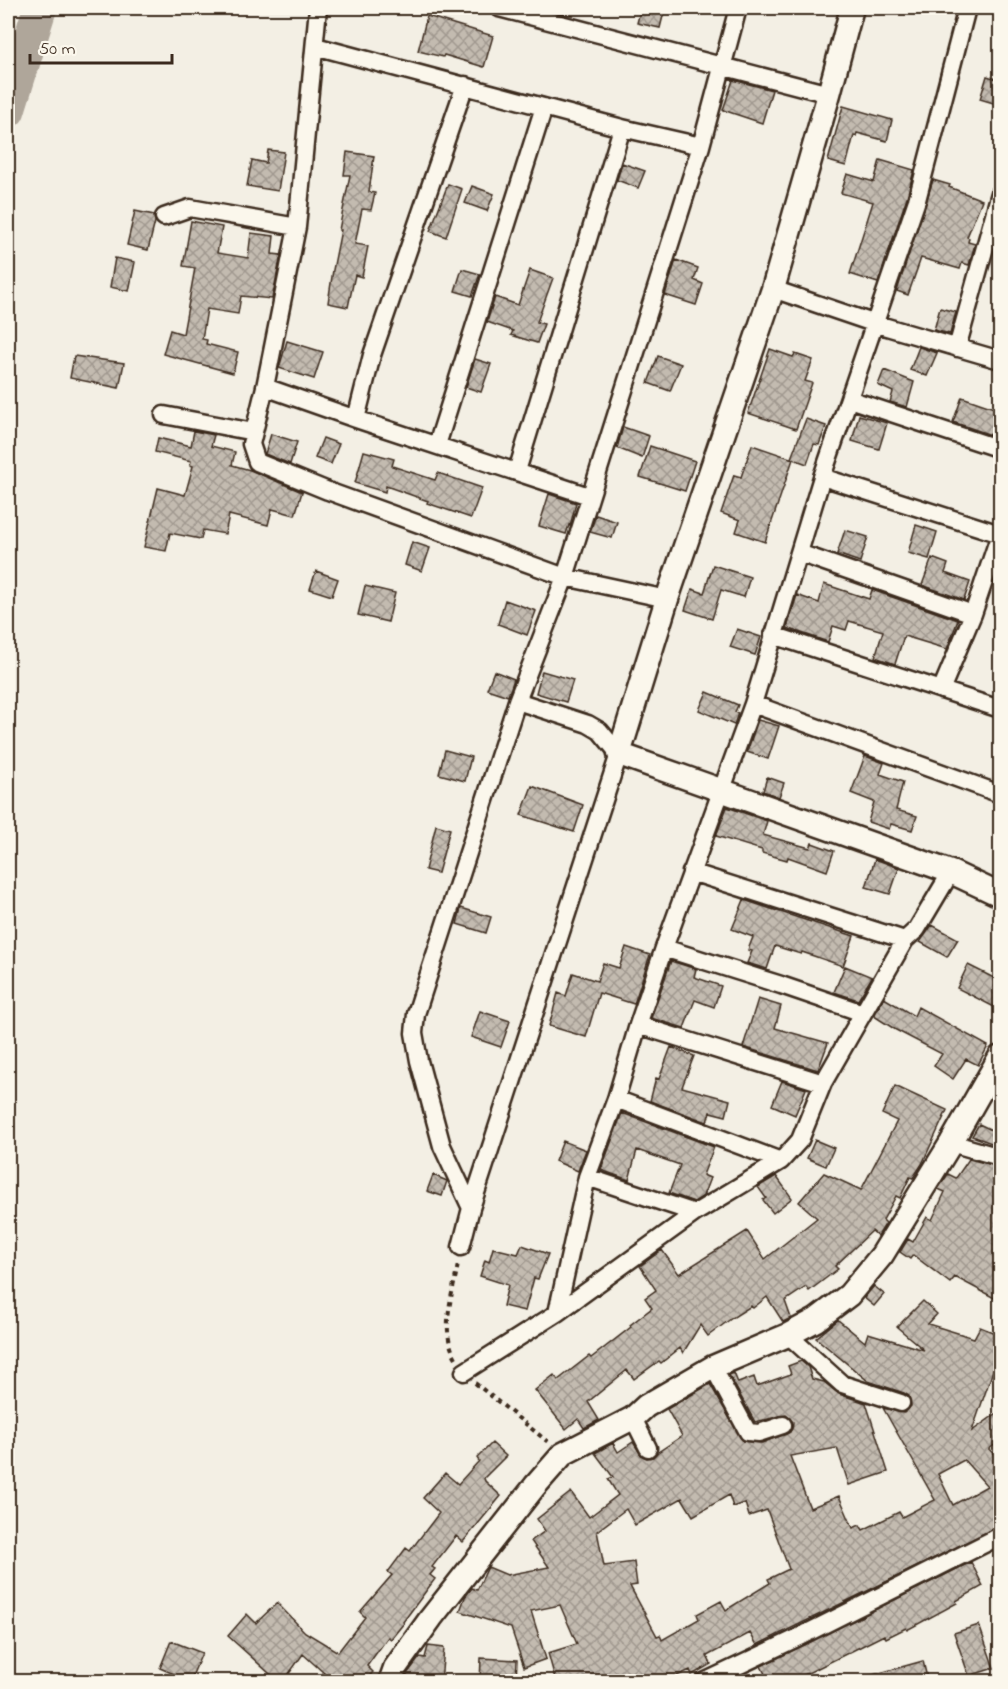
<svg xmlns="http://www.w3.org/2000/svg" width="1008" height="1689" font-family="'Indie Flower',sans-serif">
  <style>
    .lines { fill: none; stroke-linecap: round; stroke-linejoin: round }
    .river { stroke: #afa69a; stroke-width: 34 }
    .building { fill: url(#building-cross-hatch); stroke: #3b2a1e; stroke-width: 1.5; fill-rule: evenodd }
    .street-casing { stroke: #3b2a1e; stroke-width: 21 }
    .secondary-casing { stroke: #3b2a1e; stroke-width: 27 }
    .path { stroke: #3b2a1e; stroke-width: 4; stroke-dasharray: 4.5 4.5; stroke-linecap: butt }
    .street { stroke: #fbf7ec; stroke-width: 16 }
    .secondary { stroke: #fbf7ec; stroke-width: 22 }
  </style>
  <defs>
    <pattern id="building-cross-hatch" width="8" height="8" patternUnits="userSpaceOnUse" patternTransform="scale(1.5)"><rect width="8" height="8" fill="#c3bbb0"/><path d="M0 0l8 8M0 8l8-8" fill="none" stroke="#a0988f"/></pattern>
  </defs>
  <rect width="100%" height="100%" fill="#f3efe4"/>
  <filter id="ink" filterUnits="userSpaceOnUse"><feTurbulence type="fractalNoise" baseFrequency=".0167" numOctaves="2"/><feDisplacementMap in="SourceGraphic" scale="12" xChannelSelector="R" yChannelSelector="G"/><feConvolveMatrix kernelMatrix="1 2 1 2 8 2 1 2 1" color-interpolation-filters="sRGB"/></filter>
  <g filter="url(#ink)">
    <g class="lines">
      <path class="river" d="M8 111 40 8"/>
    </g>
    <path class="building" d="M641 8H665L660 28 637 23Z
      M427 16 493 36 484 67 444 55 443 57 418 51Z
      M987 76 1000 80V105L980 99Z
      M733 80 772 90 762 123 723 110Z
      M843 106 892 120 887 141 857 133 856 136 854 135 846 166 828 161Z
      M268 150 284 152 278 191 247 186 252 160 266 163Z
      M347 152 374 156 369 192 375 193 371 210 362 209 355 244 368 246 362 277 355 275 348 307 328 303 333 270 341 230H339L350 175H344Z
      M880 160 914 170 907 197 878 283 850 274 873 202 841 193 847 174 874 182Z
      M622 163 645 171 638 188 617 180Z
      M933 180 950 185 949 187 982 200 967 237 969 238 968 242 975 244 969 265 962 263 960 269 921 258 908 295 897 291Z
      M448 184 462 189 446 237 430 231Z
      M472 186 494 194 487 211 465 203Z
      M135 211 154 215 155 222 148 250 127 245Z
      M191 221 222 227 217 253 248 258 251 233 274 236 272 254 281 255 272 299 241 296 238 314 207 309 202 339 207 340 206 344 238 352 233 373 163 354 170 330 183 334 195 268 183 266Z
      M115 258 135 262 129 291 110 287Z
      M676 260 698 268 694 280 703 284 696 305 665 295Z
      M462 269 480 274 472 296 455 291Z
      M530 270 553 278 537 322 544 324 537 343 511 335 513 331 487 322 495 297 518 305Z
      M940 308 956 312 950 334 934 330Z
      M287 341 323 352 314 379 279 368Z
      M919 347 937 353 927 376 910 370Z
      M770 349 793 357 795 354 813 360 805 381 812 383 796 429 748 413Z
      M74 356 124 363 119 388 70 378Z
      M658 356 681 364 670 391 648 383Z
      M475 359 491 364 481 392 466 387Z
      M884 370 914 382 907 407 890 402 893 392 878 385Z
      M962 397 1000 410V438L953 422Z
      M859 415 887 423 879 449 852 441Z
      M806 419 826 426 819 445 814 444 807 464 791 458Z
      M623 427 649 436 642 458 617 448Z
      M194 431 214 435 211 446 235 452 232 465 250 470 302 492 295 515 272 509 268 525 229 515 225 534 203 530 201 539 170 533 166 551 144 547 158 488 185 495 193 466 190 465 191 461 155 452 158 438 191 446Z
      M271 434 297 442 290 464 265 454Z
      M323 438 339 444 331 464 315 458Z
      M752 445 793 459 765 542 736 532 740 520 721 513 734 475 741 477Z
      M650 446 695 461 685 491 640 477Z
      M364 451 394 459 392 466 435 480 438 473 482 488 471 518 427 503 428 501 386 486 385 492 355 483Z
      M549 494 576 503 570 526 569 525 566 534 539 526Z
      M596 515 617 522 612 538 590 532Z
      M916 525 937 532 929 559 908 553Z
      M845 530 868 537 860 562 837 554Z
      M412 542 430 548 422 571 405 565Z
      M932 558 948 564 945 573 970 582 964 600 922 585Z
      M713 565 750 577 744 597 721 590 712 619 685 610 692 589 704 593Z
      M316 571 338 579 332 596 310 589Z
      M824 584 869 599 872 590 958 620 947 649 904 636 895 664 875 657 883 631 849 621 846 630 833 626 828 642 787 628 797 595 819 603Z
      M365 586 395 593 388 622 358 615Z
      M505 600 536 611 527 635 498 624Z
      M737 629 761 637 755 655 730 647Z
      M494 671 514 679 508 696 487 689Z
      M542 671 573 680 566 702 536 693Z
      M707 692 738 705 735 712 738 713 734 725 699 710Z
      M758 720 779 726 768 759 747 752Z
      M445 750 471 757 465 781 439 774Z
      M865 756 884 763 880 774 903 782 896 810 917 816 912 830 891 824 889 829 868 822 874 802 851 793Z
      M767 777 784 783 779 797 763 791Z
      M532 786 583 805 574 832 521 815Z
      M727 807 767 821 763 835 810 848 812 843 834 851 827 871 788 857 787 860 762 853V850L716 836Z
      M436 825 450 829 438 873 425 870Z
      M875 859 899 868 890 894 866 887Z
      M744 900 854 936 843 966 802 952 801 954 775 946 767 969 747 963 752 951 748 950 753 937 732 929Z
      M461 908 491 917 486 933 457 924Z
      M932 925 958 939 947 957 920 942Z
      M626 947 650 955 634 1004 599 993 586 1037 549 1026 558 993 566 996 573 973 597 981 603 963 619 968Z
      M671 961 696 969 694 977 721 986 714 1007 695 1000 684 1028 651 1018Z
      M968 965 1000 981V1010L957 988Z
      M845 966 872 977 858 1000 834 992Z
      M884 998 914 1016 918 1007 988 1046 978 1065 966 1059 953 1079 934 1066 942 1054 896 1030 874 1016Z
      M758 999 781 1006 775 1028 828 1043 818 1070 743 1047Z
      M480 1011 510 1021 501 1047 471 1037Z
      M671 1047 694 1056 682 1087 730 1100 726 1116 710 1112 707 1122 650 1101 656 1078 659 1079Z
      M782 1081 806 1089 795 1115 772 1105Z
      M895 1086 947 1110 922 1164 913 1178 910 1177 900 1198 896 1196 883 1220 886 1223 878 1236 872 1231 835 1266 838 1269 809 1291 806 1287 785 1301 791 1318 783 1322 767 1297 753 1308 751 1306 732 1318 708 1336 700 1325 683 1353 680 1348 661 1363 659 1361 634 1379 627 1370 588 1402 599 1420 584 1428 578 1419 566 1429 535 1390 554 1375 558 1380 589 1356 591 1358 631 1327 630 1325 652 1308 645 1298 656 1290 640 1266 662 1250 679 1274 747 1231 765 1259 817 1218 799 1202 824 1173 861 1190 897 1121 882 1114Z
      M622 1113 714 1147 703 1175 710 1178 703 1196 694 1202 669 1193 680 1165 637 1150 629 1180 601 1170Z
      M979 1124 1000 1134V1146L972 1136Z
      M815 1140 834 1148 826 1166 807 1158Z
      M563 1141 586 1150 578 1171 555 1161Z
      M969 1159 1000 1167V1301L955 1277 950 1283 913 1255 910 1259 900 1252 908 1239 913 1242 927 1217 932 1220 945 1192 938 1189 948 1174 956 1178Z
      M433 1175 447 1181 442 1196 427 1191Z
      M776 1176 792 1198 773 1213 763 1200 766 1198 758 1187Z
      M522 1245 548 1254 538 1279 534 1278 525 1311 503 1306 508 1285 480 1276 485 1260 489 1262 493 1248 518 1254Z
      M874 1286 884 1294 874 1306 864 1298Z
      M923 1301 937 1314 928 1324 974 1338 980 1327 1000 1335V1364L996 1362 972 1431 1000 1411V1441L989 1449 1000 1461V1526L757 1645 750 1633 707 1656 711 1664 692 1675 690 1670 664 1682H556L548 1653 577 1644 560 1605 531 1611 546 1659 524 1667 511 1628 460 1611 465 1597 472 1588 477 1590 488 1567 507 1575 549 1567 531 1541 545 1531 537 1519 571 1492 589 1517 618 1495 608 1479 613 1477 595 1453 613 1443 618 1452 633 1442 642 1456 647 1458 653 1457 658 1452 682 1436 667 1409 710 1384 743 1441 762 1443 790 1432 793 1422 786 1415 755 1422 729 1375 734 1373 738 1383 754 1377 757 1386 791 1374 788 1366 801 1361 808 1367 812 1379 824 1382 839 1394 866 1403 888 1472 849 1485 837 1448 790 1456 810 1508 839 1496 853 1528 860 1525 863 1530 899 1512 902 1517 935 1500 883 1408 904 1413 911 1406 909 1396 904 1393 868 1381 816 1338 838 1320 865 1342 868 1333 924 1350 897 1327ZM964 1460 987 1486 953 1505 938 1474ZM729 1495 733 1507 745 1503 749 1516 767 1510 789 1569 768 1579 770 1583 726 1610 721 1601 697 1614 699 1619 662 1640 660 1635 657 1636 630 1586 637 1585 634 1562 604 1566 597 1531 626 1509 635 1525 682 1498 693 1516Z
      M492 1443 506 1456 484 1478 485 1481 501 1496 463 1542 456 1536 432 1567 435 1569 430 1575 435 1579 403 1622 404 1623 391 1639 388 1637 367 1666 373 1672 364 1682H334L303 1654 283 1682H279L228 1636 247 1614 256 1623 277 1603 305 1632 338 1652 365 1617 360 1612 392 1575 388 1572 406 1548 410 1551 439 1513 423 1498 445 1473 458 1484 479 1461 477 1458Z
      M971 1562 983 1586 956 1601 957 1603 907 1630 906 1628 886 1638 884 1635 790 1682H769L761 1666Z
      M979 1625 994 1668 969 1676 954 1633Z
      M171 1641 202 1653 190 1681 160 1668Z
      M428 1646 444 1648 441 1682H406L407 1674 420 1657 425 1658Z
      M481 1658 517 1660 516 1682H480Z
      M923 1661 928 1682H866L865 1677Z"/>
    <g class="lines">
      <defs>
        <path id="street" d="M318 8 297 227 265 387 251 444 257 462 328 491 565 577 667 599
          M499 8 829 94
          M315 46 622 128 701 146
          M164 217 190 208 297 227
          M773 289 873 323 1000 360
          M957 348 1000 193
          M265 387 356 419 589 496
          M849 399 1000 449
          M164 415 254 432
          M356 419 372 355 465 85
          M437 445 544 107
          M517 471 622 128
          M822 477 1000 534
          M799 553 973 614
          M773 635 1000 709
          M941 690 973 614 1000 534
          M753 704 1000 794
          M691 872 905 940
          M664 948 781 985 863 1013
          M638 1025 823 1083
          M616 1099 781 1161
          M951 1143 1000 1157
          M587 1177 695 1213
          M471 1208 442 1146 419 1061 414 1033 416 1014 517 701 565 577 701 146 738 8
          M461 1247 471 1208 619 754 600 731 588 724 517 701
          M557 1313 587 1177 616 1099 638 1025 664 948 753 704 822 477 917 200 967 8
          M788 1335 842 1384 901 1403
          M713 1367 748 1432 759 1433 783 1425
          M464 1372 557 1313 695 1213 781 1161 800 1140 823 1083 905 940 917 929 951 872
          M633 1418 648 1448
          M704 1682 799 1637 1000 1536"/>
        <path id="secondary" d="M852 8 829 94 773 289 667 599 619 754 951 872 1000 895
          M390 1682 395 1668 431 1618 535 1486 563 1454 633 1418 646 1406 713 1367 788 1335 816 1320 849 1295 882 1255 951 1143 1000 1057"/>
      </defs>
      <use href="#street" class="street-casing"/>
      <use href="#secondary" class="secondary-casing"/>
      <path class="path" d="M456 1358C439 1330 453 1294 458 1264
        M475 1383 548 1442"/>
      <use href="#street" class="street"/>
      <use href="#secondary" class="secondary"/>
    </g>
  </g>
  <rect width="1008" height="1689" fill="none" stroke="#fbf7ec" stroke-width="30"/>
  <rect x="15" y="15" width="978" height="1659" fill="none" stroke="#3b2a1e" stroke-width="2" filter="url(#ink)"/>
  <path d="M30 54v9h142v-9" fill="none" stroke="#3b2a1e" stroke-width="3"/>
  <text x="39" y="54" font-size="18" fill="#3b2a1e" stroke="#fbf7ec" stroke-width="4.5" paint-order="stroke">50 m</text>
</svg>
